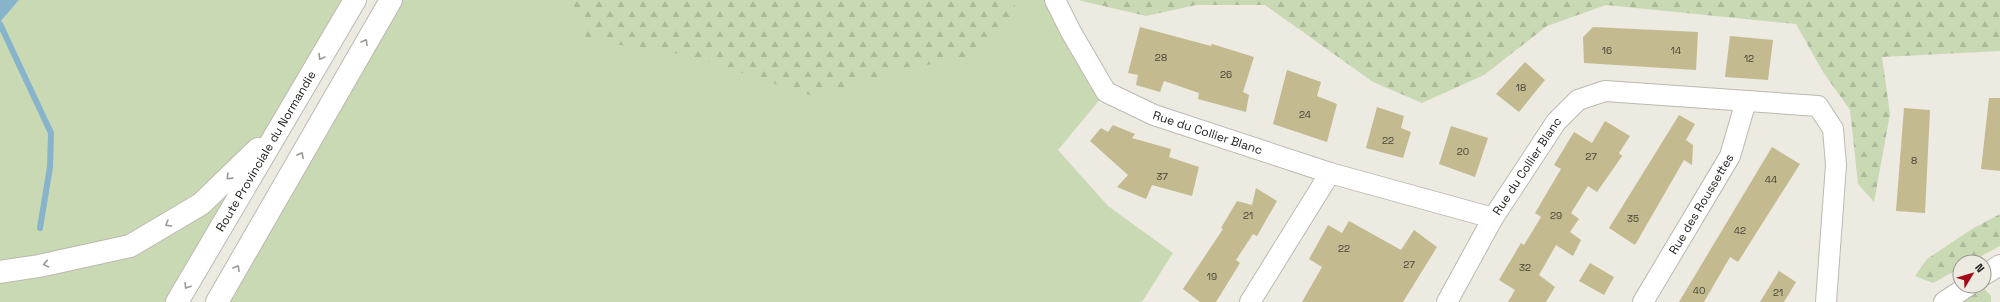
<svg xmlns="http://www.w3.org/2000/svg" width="2000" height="302" font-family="'Space Grotesk',sans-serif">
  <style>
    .green { fill: #c9d9b4 }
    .forest { fill: url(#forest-firs) }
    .water { fill: #87b3cb }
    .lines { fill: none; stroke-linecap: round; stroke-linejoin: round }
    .stream { stroke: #87b3cb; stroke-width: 6 }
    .building { fill: #c3ba8f }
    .minor-casing { stroke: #bbb9b0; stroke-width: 22 }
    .trunk-casing { stroke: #bbb9b0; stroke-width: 24 }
    .minor { stroke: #fff; stroke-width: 20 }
    .trunk { stroke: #fff; stroke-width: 22 }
    .oneway { stroke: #999897 }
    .labels { text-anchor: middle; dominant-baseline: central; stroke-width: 3; stroke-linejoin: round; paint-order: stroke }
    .number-label { font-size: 10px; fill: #464336 }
    .street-label { font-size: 12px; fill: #1c1b18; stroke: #eceae1 }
  </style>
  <defs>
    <pattern id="forest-firs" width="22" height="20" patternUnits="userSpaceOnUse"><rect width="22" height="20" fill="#c9d9b4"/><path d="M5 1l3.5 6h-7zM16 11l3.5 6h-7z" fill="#acba9a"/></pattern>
  </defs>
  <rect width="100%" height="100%" fill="#eceae1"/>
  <path class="green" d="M19 0H355L177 302H0V22Z
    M391 0H1055L1106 92 1058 150 1108 206 1173 253 1142 302H217Z"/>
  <path class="forest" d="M572 0H1014L1016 15 978 54 890 73 813 96 687 55 587 40Z
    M1078 0H2000V51L1882 57 1890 114 1874 202 1858 184 1850 110 1823 72 1796 24 1606 5 1547 26 1484 75 1422 103 1373 82 1265 5H1196L1146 16Z
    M2000 214V246L1970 262H1960V268L1933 283 1915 276 1927 259 1972 229Z
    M1968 286H1982L1991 296V302H1944Z"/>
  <path class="water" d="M0 0H19L0 22Z"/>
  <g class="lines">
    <path class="stream" d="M0 24 51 133 50 167 40 228"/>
  </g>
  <path class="building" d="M1140 27 1211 46 1212 44 1254 57 1243 92 1249 95 1246 112 1198 99 1199 93 1164 81 1160 92 1136 85 1138 75 1128 73Z
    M1593 27 1698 32 1696 70 1584 63 1583 37Z
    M1730 36 1773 40 1768 80 1725 77Z
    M1525 62 1545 80 1519 112 1496 94Z
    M1287 70 1321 82 1317 96 1337 104 1327 142 1273 124Z
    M1989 98H2000V171L1981 169Z
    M1377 107 1404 116 1401 128 1411 132 1403 158 1366 148Z
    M1904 108 1930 110 1925 213 1896 211Z
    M1679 115 1695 124 1686 140 1693 145 1692 165 1684 160 1635 245 1609 228Z
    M1605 121 1630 136 1619 153 1622 156 1597 192 1588 186 1571 213 1579 219 1570 232 1581 240 1573 256 1556 245 1539 275 1555 287 1546 302H1508L1515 290 1499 280 1521 243 1524 245 1541 217 1535 213 1561 169 1554 165 1574 132 1592 143Z
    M1113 125 1135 134 1132 138 1171 149 1169 157 1199 167 1192 196 1152 185 1146 199 1117 187 1128 175 1090 141 1101 128 1108 132Z
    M1451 126 1488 138 1475 177 1439 164Z
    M1772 147 1800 164 1738 262 1730 257 1704 302H1679Z
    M1256 188 1277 201 1257 236 1253 234 1236 260 1240 263 1216 302H1200L1183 289 1223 229 1221 228 1237 201 1252 205Z
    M1349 221 1401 250 1414 230 1437 247 1403 302H1302L1322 267 1309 259 1328 225 1342 233Z
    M1590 263 1614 277 1604 295 1579 281Z
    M1779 271 1796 282 1784 302H1760Z"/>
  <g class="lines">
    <defs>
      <g id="minor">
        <path id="s1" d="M1055 0 1071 32 1106 92 1154 115 1330 173 1493 218 1556 122 1578 100 1605 91 1818 106 1833 129 1836 165 1826 302"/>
        <path d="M1984 275 2000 265"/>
        <path d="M1250 302 1330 173"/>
        <path d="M1447 302 1493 218"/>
        <path id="s2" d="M1643 302 1730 156 1746 101"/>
        <path d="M1944 302 1968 286"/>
      </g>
      <g id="trunk">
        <path d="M0 272 39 266 130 246 201 204 258 149"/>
        <path id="s3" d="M177 302 355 0"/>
        <path d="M217 302 391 0"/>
      </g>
    </defs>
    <use href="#minor" class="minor-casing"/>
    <use href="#trunk" class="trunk-casing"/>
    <use href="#minor" class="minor"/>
    <use href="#trunk" class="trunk"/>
  </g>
  <defs><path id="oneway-chevron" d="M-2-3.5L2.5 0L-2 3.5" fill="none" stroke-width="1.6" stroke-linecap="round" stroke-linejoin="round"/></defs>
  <g class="oneway">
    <use href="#oneway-chevron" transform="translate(365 42) rotate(-59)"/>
    <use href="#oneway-chevron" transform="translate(321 57) rotate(121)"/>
    <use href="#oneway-chevron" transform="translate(301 155) rotate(-61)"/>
    <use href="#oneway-chevron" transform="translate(229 177) rotate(136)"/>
    <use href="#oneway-chevron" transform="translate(168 224) rotate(150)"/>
    <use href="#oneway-chevron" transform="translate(46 264) rotate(168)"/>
    <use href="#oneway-chevron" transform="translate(237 268) rotate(-61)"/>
    <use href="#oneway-chevron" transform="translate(187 286) rotate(122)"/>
  </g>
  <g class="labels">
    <g class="number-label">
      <text x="1607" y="50">16</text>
      <text x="1676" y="50">14</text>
      <text x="1161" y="57">28</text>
      <text x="1749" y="58">12</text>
      <text x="1226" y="74">26</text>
      <text x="1521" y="87">18</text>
      <text x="1305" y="114">24</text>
      <text x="1388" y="140">22</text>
      <text x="1463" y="151">20</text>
      <text x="1591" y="156">27</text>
      <text x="1914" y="160">8</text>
      <text x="1162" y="176">37</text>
      <text x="1771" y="179">44</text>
      <text x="1248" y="215">21</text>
      <text x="1556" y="215">29</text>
      <text x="1633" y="218">35</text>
      <text x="1740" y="230">42</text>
      <text x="1344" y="248">22</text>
      <text x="1409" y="264">27</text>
      <text x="1525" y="267">32</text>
      <text x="1212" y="276">19</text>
      <text x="1699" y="290">40</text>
      <text x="1778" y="292">21</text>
    </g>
    <g class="street-label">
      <text stroke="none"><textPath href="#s1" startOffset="215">Rue du Collier Blanc</textPath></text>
      <text stroke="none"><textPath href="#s3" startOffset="175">Route Provinciale du Normandie</textPath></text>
      <text stroke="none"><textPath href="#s1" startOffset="575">Rue du Collier Blanc</textPath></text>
      <text stroke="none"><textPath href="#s2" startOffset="114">Rue des Roussettes</textPath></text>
    </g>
  </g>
  <g transform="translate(1972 274) rotate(52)"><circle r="19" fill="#eceae1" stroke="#999791"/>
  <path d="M0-3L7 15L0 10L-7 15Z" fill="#a30817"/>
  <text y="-6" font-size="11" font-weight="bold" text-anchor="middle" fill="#1c1b18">N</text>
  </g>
</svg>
